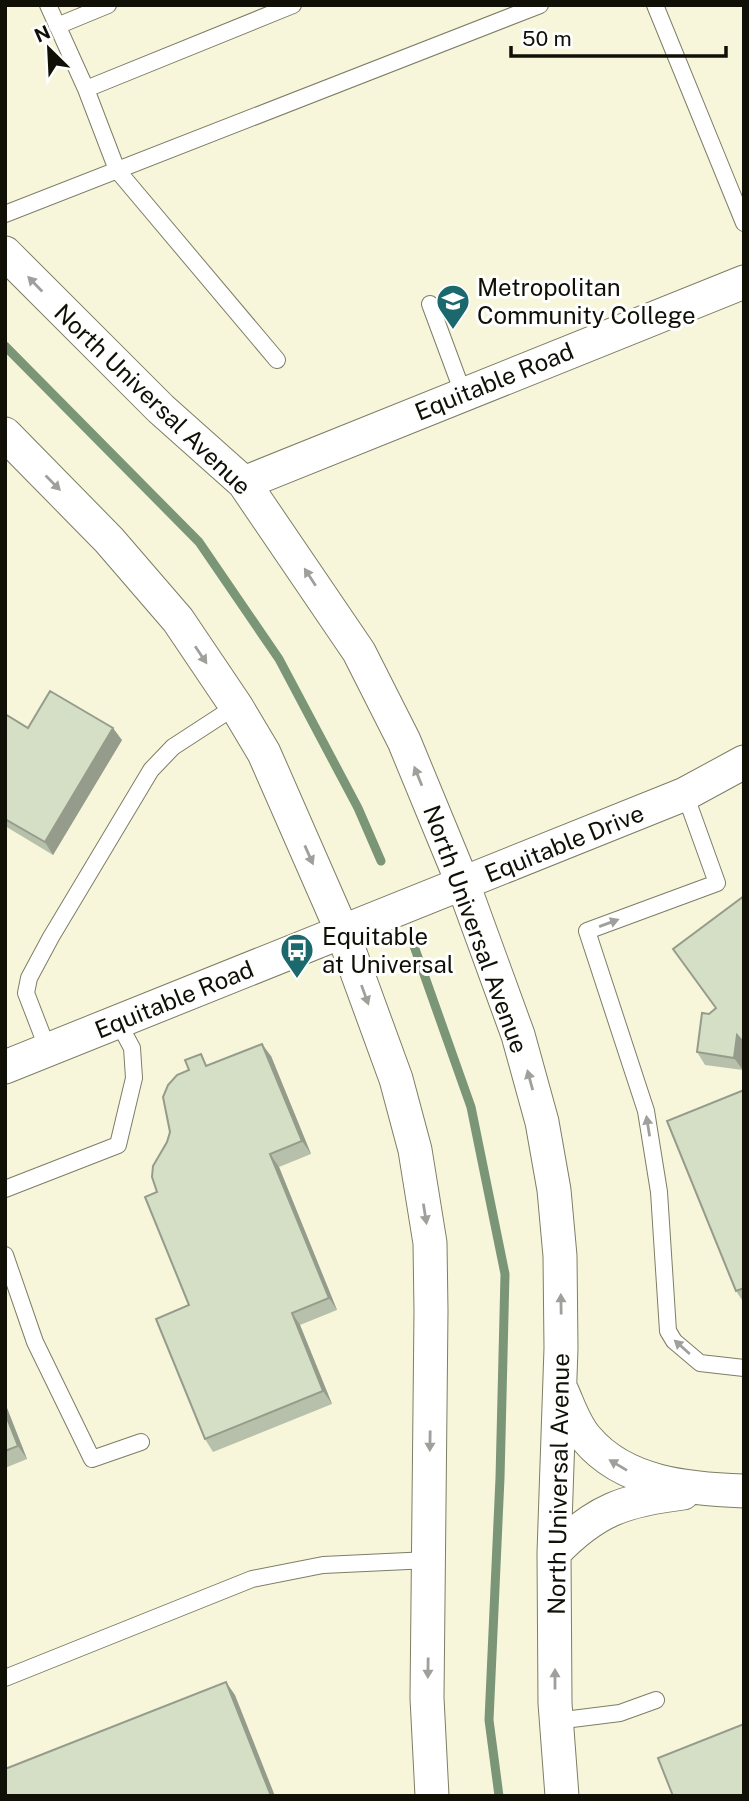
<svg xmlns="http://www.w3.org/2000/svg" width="749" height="1801" font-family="'Public Sans',sans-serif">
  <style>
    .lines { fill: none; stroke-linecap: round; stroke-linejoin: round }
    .stream { stroke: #7a9676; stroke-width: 9 }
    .service-casing { stroke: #7e7d65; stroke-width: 18 }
    .minor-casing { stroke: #7e7d65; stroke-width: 35 }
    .service { stroke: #fff; stroke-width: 16 }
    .minor { stroke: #fff; stroke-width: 33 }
    .wall { fill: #b7c0aa }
    .shaded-wall { fill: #959c8b }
    .building { fill: #d5dfc6; stroke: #959c8b; stroke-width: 2 }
    .oneway { fill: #9f9f9c }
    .labels { text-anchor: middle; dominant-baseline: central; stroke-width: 6; stroke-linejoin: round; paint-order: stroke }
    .poi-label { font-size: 24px; fill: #101007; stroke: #fff; text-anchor: start }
    .street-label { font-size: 24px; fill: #101007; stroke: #fff }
  </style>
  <rect width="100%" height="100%" fill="#f7f6db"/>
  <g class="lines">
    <path class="stream" d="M5 346 199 542 279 659 358 808 381 861
      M414 946 471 1107 505 1274 500 1478 489 1720 499 1796"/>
    <defs>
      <path id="service" d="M48 5 86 89 117 170 277 360
        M655 5 744 223
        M57 26 108 5
        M86 89 293 5
        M5 214 540 5
        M430 304 463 393
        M685 794 717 883 587 931 646 1111 659 1192 668 1331 674 1341 700 1363 744 1368
        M48 1050 26 993 29 978 51 937 151 770 173 747 236 706
        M5 1189 118 1145 134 1078 132 1048 118 1022
        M5 1255 35 1342 92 1459 141 1442
        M5 1678 252 1579 323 1565 429 1560
        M556 1721 620 1713 656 1700"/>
      <path id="minor" d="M5 253 161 409 244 483 359 652 404 741 463 884 518 1035 542 1122 554 1190 560 1256 561 1348 554 1553 555 1703 562 1796
        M5 434 109 540 178 620 236 706 264 753 342 931 396 1079 415 1150 430 1243 431 1311 427 1698 432 1796
        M244 483 744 282
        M5 1067 685 794 744 762
        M562 1391C569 1407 575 1426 587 1439 625 1484 689 1489 744 1491
        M554 1553C595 1510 625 1500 683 1493"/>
    </defs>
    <use href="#service" class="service-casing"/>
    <use href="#minor" class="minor-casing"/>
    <use href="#service" class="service"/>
    <use href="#minor" class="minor"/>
  </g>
  <path class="wall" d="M5 714 28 728 122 740 53 855 5 826Z
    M744 896 743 1070 705 1065 697 1052 709 1014 716 1008Z
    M271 1056 311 1154 279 1167 337 1310 300 1325 332 1404 213 1452 205 1439 189 1305 157 1192 167 1142 189 1070 209 1065Z
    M744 1090V1303L736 1291Z
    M5 1403 27 1459 5 1468Z"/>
  <path class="shaded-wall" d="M113 728 122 740 53 855 45 842Z
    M737 1035 744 1044 743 1070 734 1058Z
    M262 1044 271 1056 311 1154 302 1141Z
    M270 1154 279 1167 337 1310 329 1298Z
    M292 1313 300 1325 332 1404 323 1391Z
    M5 1403 27 1459 18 1446 5 1413Z
    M226 1682 235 1695 275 1796H271Z"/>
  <path class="building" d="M50 691 113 728 45 842 5 819V714L28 728Z
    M744 896V1043L737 1035 734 1058 697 1052 702 1013 709 1014 716 1008 673 949Z
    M262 1044 302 1141 270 1154 329 1298 292 1313 323 1391 205 1439 156 1319 189 1305 145 1197 157 1192 152 1177 153 1166 167 1142 170 1132 163 1097 168 1085 177 1075 189 1070 185 1060 201 1054 206 1066Z
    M744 1090V1288L736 1291 667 1121Z
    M5 1413 18 1446 5 1451Z
    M226 1682 271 1796H5V1769Z
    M744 1724V1796H673L658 1758Z"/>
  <defs><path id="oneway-solid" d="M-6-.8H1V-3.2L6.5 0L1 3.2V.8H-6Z" transform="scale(1.75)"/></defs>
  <g class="oneway">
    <use href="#oneway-solid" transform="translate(35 284) rotate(-134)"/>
    <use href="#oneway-solid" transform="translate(53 483) rotate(45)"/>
    <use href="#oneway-solid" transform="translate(310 577) rotate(-123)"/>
    <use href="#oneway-solid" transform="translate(201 655) rotate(56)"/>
    <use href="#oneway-solid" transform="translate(418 776) rotate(-112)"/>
    <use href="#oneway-solid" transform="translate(309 855) rotate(66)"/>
    <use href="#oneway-solid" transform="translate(609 923) rotate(-20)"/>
    <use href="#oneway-solid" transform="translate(365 995) rotate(70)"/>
    <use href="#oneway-solid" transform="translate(530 1080) rotate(-105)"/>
    <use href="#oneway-solid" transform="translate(648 1126) rotate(-99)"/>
    <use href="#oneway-solid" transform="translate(425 1214) rotate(81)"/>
    <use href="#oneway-solid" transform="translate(561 1304) rotate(-91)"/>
    <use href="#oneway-solid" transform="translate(682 1347) rotate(-138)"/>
    <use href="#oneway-solid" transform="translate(430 1441) rotate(91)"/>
    <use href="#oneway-solid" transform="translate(618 1465) rotate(-149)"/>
    <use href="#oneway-solid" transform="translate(428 1668) rotate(91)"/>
    <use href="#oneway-solid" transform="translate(555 1679) rotate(-90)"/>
  </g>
  <defs>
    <symbol id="university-pin" viewBox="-11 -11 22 30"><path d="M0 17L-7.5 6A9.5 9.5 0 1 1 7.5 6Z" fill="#1b686d" stroke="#fff"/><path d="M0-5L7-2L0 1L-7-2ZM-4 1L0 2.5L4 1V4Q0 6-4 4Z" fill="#fff"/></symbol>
    <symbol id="bus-pin" viewBox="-11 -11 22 30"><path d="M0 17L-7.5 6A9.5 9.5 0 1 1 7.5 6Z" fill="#1b686d" stroke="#fff"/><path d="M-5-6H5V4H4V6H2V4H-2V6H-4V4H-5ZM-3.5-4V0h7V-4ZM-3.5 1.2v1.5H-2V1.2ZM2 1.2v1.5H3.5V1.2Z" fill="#fff"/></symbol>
  </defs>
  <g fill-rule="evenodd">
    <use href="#university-pin" x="434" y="282" width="38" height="52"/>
    <use href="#bus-pin" x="278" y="931" width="38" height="52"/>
  </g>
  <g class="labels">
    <g class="poi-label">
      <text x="477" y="287">Metropolitan<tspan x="477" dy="28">Community College</tspan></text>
      <text x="322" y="936">Equitable<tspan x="322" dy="28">at Universal</tspan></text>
    </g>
    <g class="street-label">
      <text transform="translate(494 381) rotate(-22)">Equitable Road</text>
      <text transform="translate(153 399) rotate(44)">North Universal Avenue</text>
      <text transform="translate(564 843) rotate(-22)">Equitable Drive</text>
      <text transform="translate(476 929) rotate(70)">North Universal Avenue</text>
      <text transform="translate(174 999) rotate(-22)">Equitable Road</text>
      <text transform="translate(558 1484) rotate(-89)">North Universal Avenue</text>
    </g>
  </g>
  <rect width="749" height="1801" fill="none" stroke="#101007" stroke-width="14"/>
  <g transform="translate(49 49) rotate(336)" stroke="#ffffff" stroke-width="5" paint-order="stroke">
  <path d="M0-5L12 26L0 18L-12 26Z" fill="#101007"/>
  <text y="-10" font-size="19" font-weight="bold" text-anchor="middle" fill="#101007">N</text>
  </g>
  <path d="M511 46v10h215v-10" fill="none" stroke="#101007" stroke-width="3.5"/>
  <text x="522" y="46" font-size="21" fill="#101007" stroke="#ffffff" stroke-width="5" paint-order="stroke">50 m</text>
</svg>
